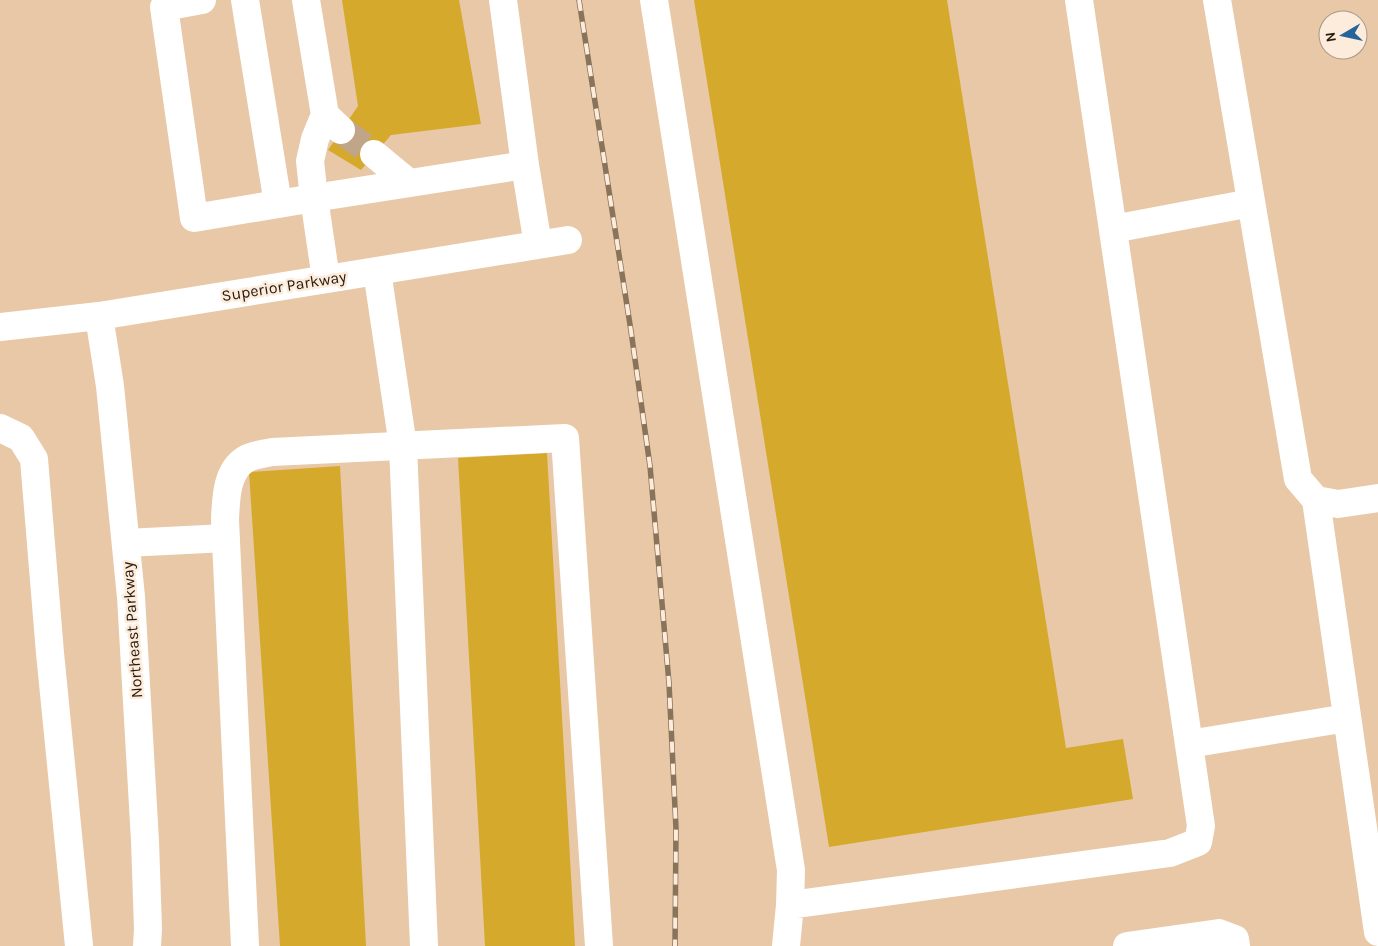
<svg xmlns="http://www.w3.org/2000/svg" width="1378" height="946" font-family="Karla,sans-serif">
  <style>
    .building { fill: #d5a92c }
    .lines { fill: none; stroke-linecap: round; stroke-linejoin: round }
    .minor-tunnel { stroke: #c1a588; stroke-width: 28; stroke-dasharray: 28 14; stroke-linecap: butt }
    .minor { stroke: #fff; stroke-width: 28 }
    .rail-casing { stroke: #89735b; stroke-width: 5.5 }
    .rail { stroke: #fdecdb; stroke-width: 4; stroke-dasharray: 11; stroke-linecap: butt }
    .labels { text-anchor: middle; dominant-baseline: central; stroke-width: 5; stroke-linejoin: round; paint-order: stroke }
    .street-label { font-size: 16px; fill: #271b0e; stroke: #fdecdb }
  </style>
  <rect width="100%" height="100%" fill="#e8c8a6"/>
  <path class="building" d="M342 0H459L481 124 391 135 361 170 328 150 358 106Z
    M694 0H947L1066 748 1123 739 1133 799 829 847Z
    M547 453 575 946H485L458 458Z
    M340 466 366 946H280L249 472Z"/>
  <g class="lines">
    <path class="minor-tunnel" d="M341 130 374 154"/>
    <path class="minor" d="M202 0 164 7 194 218 314 198 310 161 315 139 325 115
      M245 0 278 204
      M306 0 325 115 341 130
      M503 0 525 165
      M654 0 791 870 790 905 786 946
      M1217 0 1298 479 1316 500 1338 504 1378 498
      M374 154 409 183
      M1113 229 1251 203
      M377 271 403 446 424 946
      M326 279 314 198 525 165 538 245
      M99 316 110 386 131 597 145 841 148 929 147 946
      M0 327 99 316 568 240
      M0 428 21 438 34 459 50 653 79 946
      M1316 500 1378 932
      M126 543 226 538
      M1189 744 1347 718
      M790 905 1170 853 1198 842 1201 826 1079 0
      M245 946 225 520C226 499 226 471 246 459 253 455 264 454 272 452L565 438 599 946
      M1127 946 1219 933 1235 939 1236 946"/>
    <defs>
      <path id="rail" d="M579 0 631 331 650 466 669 683 676 829 675 946"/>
    </defs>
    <use href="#rail" class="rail-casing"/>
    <use href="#rail" class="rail"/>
  </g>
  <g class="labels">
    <g class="street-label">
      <text transform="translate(284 286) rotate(-9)">Superior Parkway</text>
      <text transform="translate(132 630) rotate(-94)">Northeast Parkway</text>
    </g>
  </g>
  <g transform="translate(1343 35) rotate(261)"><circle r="24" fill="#fdecdb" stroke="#a79889"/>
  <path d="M0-4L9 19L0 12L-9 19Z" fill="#25659b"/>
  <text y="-8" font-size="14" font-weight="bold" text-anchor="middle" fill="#271b0e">N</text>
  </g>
</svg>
